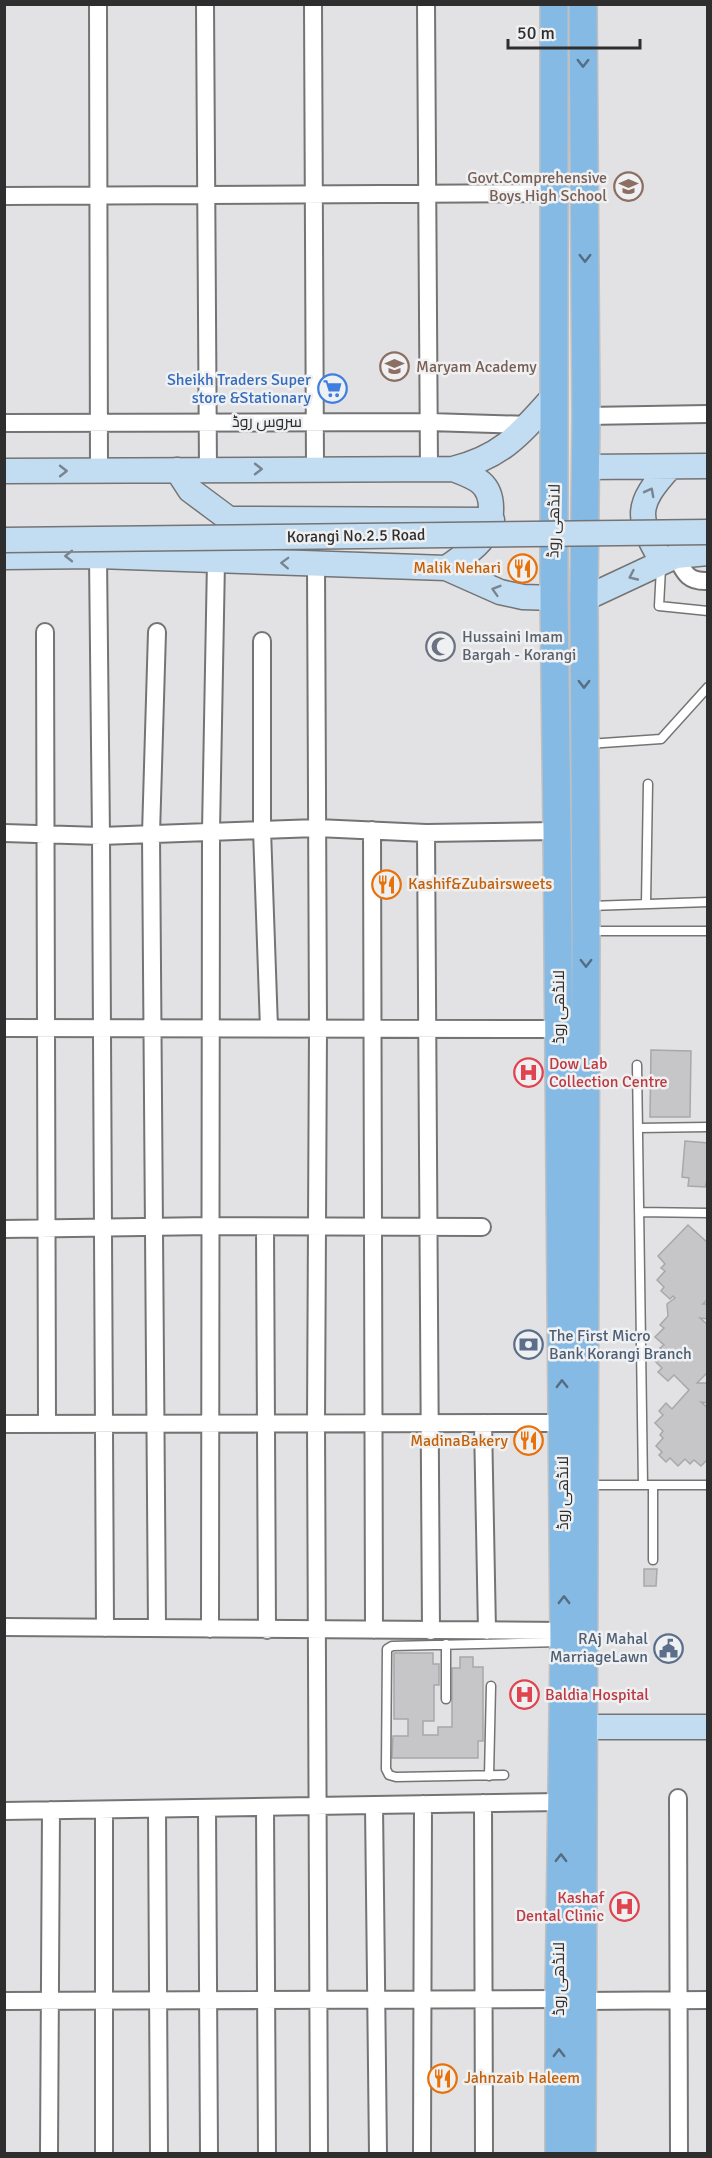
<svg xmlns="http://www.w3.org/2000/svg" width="712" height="2158" font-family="Signika,Cairo,sans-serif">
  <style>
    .building { fill: #c6c6c8; stroke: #a8a8a9; stroke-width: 1.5 }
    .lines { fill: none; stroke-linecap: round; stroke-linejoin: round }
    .lane-casing { stroke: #747475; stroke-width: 11 }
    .street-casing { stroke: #747475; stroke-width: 20 }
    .secondary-casing { stroke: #747475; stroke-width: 27 }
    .primary-casing { stroke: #c0c0c1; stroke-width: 30 }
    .lane { stroke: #fff; stroke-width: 8 }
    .street { stroke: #fff; stroke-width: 16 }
    .secondary { stroke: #c2dcf2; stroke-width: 24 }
    .primary { stroke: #85bae5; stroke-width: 27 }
    .secondary-bridge-casing { stroke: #747475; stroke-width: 27; stroke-linecap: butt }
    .secondary-bridge { stroke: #c2dcf2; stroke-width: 24 }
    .oneway { stroke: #556d81 }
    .oneway2 { stroke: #788590 }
    .labels { text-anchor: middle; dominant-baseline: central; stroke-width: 5; stroke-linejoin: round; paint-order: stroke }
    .education-label { font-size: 16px; fill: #785e54; stroke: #eff0f1; text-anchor: end }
    .shop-label { font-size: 16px; fill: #366cbe; stroke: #eff0f1; text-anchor: end }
    .street-label { font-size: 16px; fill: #2e2e2f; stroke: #eff0f1 }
    .food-label { font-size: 16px; fill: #c56008; stroke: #eff0f1; text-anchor: end }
    .worship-label { font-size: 16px; fill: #5b616d; stroke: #eff0f1; text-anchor: start }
    .health-label { font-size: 16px; fill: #be3a42; stroke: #eff0f1; text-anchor: start }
    .service-label { font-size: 16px; fill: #4e5e75; stroke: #eff0f1; text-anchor: start }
  </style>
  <rect width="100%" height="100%" fill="#e2e2e4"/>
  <path class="building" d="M651 1050 691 1051 690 1117H650Z
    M685 1141 708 1143V1177L705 1187 688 1186 689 1178 682 1177Z
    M688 1225 708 1243V1299L703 1304H708V1319L700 1318 708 1325V1372L697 1383H708V1403L701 1402 708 1408V1459L701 1466 694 1460 690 1464 685 1459 678 1466 670 1458 666 1462 659 1455 662 1452 656 1446 663 1438 660 1435 663 1431 655 1423 663 1415 659 1411 666 1403 672 1409 689 1390 674 1375 668 1381 658 1372 662 1368 655 1361 664 1351 660 1348 664 1345 655 1337 664 1328 660 1325 668 1316 667 1304 675 1298 673 1296 670 1299 661 1291 664 1287 657 1280 665 1271 661 1268 665 1264 658 1256Z
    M644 1569H657L656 1586H644Z
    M394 1653H433V1664H439V1685H434V1721H423V1735H438V1727H452V1668H460V1657H473V1667H483V1741H478V1758H392L393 1736H408V1719H394Z"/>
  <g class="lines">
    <defs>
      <path id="lane" d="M661 568 659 606 708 611
        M588 744 661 739 708 687
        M646 904 648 784
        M590 906 708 902
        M590 931H708
        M637 1065 643 1485
        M638 1128 708 1127
        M639 1212 708 1213
        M588 1485H708
        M653 1560V1485
        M446 1699V1644
        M504 1775 396 1777 389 1775 386 1769 387 1649 392 1646 560 1642
        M489 1776 491 1686"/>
      <path id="street" d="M98 4 99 470
        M205 4 208 470
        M313 4 315 469
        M426 4 429 468
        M4 196 555 193
        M586 416 708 414
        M4 423 429 422 529 425
        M98 556 101 836 105 1628
        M676 556C684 572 687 582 708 581
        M316 564 318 1028 316 1423 319 2154
        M45 632 47 1424
        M157 632 151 834 157 1628
        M262 641V830L269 1028
        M372 830 374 1630
        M4 833 101 836 317 828 426 833
        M4 1028 559 1029
        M265 1227 267 1630
        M4 1229 211 1226 482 1227
        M483 1423 487 1631
        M4 1424 562 1423
        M4 1627 564 1631
        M210 1629 211 831 216 561
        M431 1631 426 833 557 831
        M678 1798 679 2154
        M483 1803 484 2154
        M374 1805 378 2154
        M265 1807 267 2154
        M207 1808 209 2154
        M157 1809 159 2154
        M104 1810V2154
        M4 1811 561 1802
        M4 2001 559 1999
        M583 2001 708 2000
        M49 2154 51 1810
        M422 2154 423 1804"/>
      <path id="secondary" d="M585 467 708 466
        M177 470 190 490 229 519 492 520
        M4 471 453 469C504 456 521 433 555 395
        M4 557 98 556 446 568 500 592 523 597 554 598
        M662 561C636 517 635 505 670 467
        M446 568C469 552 492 540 491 508 491 482 474 477 453 469
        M584 599 676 556 708 553
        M584 1727H708"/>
      <path id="primary" d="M554 4V598L557 831 564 1642 559 1999V2154
        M582 2154 586 931 584 599 586 416 583 4"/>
    </defs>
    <use href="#lane" class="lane-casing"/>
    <use href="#street" class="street-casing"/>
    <use href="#secondary" class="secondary-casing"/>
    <use href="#primary" class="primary-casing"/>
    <use href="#lane" class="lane"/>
    <use href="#street" class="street"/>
    <use href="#secondary" class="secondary"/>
    <use href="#primary" class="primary"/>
    <defs>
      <path id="secondary-bridge" d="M4 540 708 532"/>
    </defs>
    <use href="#secondary-bridge" class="secondary-bridge-casing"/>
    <use href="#secondary-bridge" class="secondary-bridge"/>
  </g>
  <defs><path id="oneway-chevron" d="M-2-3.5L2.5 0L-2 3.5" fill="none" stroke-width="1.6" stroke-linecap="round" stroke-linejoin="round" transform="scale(1.5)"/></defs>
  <g class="oneway">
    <use href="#oneway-chevron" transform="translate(583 63) rotate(90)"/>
    <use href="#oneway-chevron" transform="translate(585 258) rotate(90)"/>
    <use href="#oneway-chevron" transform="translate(584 684) rotate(90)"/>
    <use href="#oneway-chevron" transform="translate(586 963) rotate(90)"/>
    <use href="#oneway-chevron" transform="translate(562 1384) rotate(-91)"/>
    <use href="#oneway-chevron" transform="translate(564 1600) rotate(-90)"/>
    <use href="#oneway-chevron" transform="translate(561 1858) rotate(-89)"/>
    <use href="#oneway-chevron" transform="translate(559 2053) rotate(-90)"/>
  </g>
  <g class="oneway2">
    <use href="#oneway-chevron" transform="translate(258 469)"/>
    <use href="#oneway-chevron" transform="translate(63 471)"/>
    <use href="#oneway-chevron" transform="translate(650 492) rotate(-62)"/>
    <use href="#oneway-chevron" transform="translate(69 556) rotate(180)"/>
    <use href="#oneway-chevron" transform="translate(285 563) rotate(-178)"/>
    <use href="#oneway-chevron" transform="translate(633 576) rotate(155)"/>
    <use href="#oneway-chevron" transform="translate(496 590) rotate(-163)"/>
  </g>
  <defs>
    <symbol id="school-ring" viewBox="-11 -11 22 22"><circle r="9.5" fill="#eff0f1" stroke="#8d6e63" stroke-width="1.5"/><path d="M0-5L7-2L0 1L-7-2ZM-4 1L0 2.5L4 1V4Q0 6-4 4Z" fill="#8d6e63"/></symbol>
    <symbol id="supermarket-ring" viewBox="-11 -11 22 22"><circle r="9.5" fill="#eff0f1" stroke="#3f7fe0" stroke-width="1.5"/><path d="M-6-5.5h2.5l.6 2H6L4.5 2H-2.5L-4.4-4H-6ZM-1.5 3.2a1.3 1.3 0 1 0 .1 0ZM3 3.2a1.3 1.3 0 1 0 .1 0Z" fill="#3f7fe0"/></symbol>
    <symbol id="restaurant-ring" viewBox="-11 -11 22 22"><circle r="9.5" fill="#eff0f1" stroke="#e8710a" stroke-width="1.5"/><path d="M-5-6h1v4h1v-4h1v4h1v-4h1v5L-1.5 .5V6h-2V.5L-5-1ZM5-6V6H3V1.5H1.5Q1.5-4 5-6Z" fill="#e8710a"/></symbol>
    <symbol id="mosque-ring" viewBox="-11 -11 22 22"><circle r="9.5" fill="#eff0f1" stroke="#6b7280" stroke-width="1.5"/><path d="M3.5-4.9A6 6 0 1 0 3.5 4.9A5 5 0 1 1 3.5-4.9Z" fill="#6b7280"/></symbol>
    <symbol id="hospital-ring" viewBox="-11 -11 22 22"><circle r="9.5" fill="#eff0f1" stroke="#e0444e" stroke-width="1.5"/><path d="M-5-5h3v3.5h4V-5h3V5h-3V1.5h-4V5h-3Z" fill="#e0444e"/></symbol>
    <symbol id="bank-ring" viewBox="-11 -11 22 22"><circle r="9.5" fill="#eff0f1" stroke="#5c6f8a" stroke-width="1.5"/><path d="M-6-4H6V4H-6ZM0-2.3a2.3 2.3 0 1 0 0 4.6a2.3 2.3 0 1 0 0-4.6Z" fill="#5c6f8a"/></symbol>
    <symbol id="civic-ring" viewBox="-11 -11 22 22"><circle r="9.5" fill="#eff0f1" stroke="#5c6f8a" stroke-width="1.5"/><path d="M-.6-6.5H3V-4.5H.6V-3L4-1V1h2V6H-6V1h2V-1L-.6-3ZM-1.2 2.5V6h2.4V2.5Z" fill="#5c6f8a"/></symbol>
  </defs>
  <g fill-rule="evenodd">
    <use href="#school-ring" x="612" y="170" width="33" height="33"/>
    <use href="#school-ring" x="378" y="350" width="33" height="33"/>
    <use href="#supermarket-ring" x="316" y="372" width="33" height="33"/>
    <use href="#restaurant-ring" x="506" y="552" width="33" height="33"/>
    <use href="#mosque-ring" x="424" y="630" width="33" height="33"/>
    <use href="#restaurant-ring" x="370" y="868" width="33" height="33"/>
    <use href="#hospital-ring" x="512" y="1056" width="33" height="33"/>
    <use href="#bank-ring" x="512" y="1328" width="33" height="33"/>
    <use href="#restaurant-ring" x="512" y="1424" width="33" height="33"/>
    <use href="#civic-ring" x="652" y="1632" width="33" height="33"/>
    <use href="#hospital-ring" x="508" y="1678" width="33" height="33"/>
    <use href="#hospital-ring" x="608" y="1890" width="33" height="33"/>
    <use href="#restaurant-ring" x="426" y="2062" width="33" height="33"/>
  </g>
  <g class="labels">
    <g class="education-label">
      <text x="607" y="178">Govt.Comprehensive<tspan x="607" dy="18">Boys High School</tspan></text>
      <text x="416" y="367" text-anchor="start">Maryam Academy</text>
    </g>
    <g class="shop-label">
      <text x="311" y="380">Sheikh Traders Super<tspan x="311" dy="18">store &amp;Stationary</tspan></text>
    </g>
    <g class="street-label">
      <text x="267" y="422">سروس روڈ</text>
      <text transform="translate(554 521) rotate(-89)">لانڈھی روڈ</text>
      <text transform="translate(356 536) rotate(-1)">Korangi No.2.5 Road</text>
      <text transform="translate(559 1007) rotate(-90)">لانڈھی روڈ</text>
      <text transform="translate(563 1493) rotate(-90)">لانڈھی روڈ</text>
      <text transform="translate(559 1979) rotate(-90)">لانڈھی روڈ</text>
    </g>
    <g class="food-label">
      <text x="501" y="568">Malik Nehari</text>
      <text x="408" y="884" text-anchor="start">Kashif&amp;Zubairsweets</text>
      <text x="508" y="1441">MadinaBakery</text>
      <text x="464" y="2078" text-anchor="start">Jahnzaib Haleem</text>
    </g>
    <g class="worship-label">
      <text x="462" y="637">Hussaini Imam<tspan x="462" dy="18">Bargah - Korangi</tspan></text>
    </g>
    <g class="health-label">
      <text x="549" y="1064">Dow Lab<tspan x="549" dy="18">Collection Centre</tspan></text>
      <text x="545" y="1695">Baldia Hospital</text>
      <text x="604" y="1898" text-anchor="end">Kashaf<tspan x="604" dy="18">Dental Clinic</tspan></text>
    </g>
    <g class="service-label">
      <text x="549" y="1336">The First Micro<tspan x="549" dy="18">Bank Korangi Branch</tspan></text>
      <text x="648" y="1639" text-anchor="end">RAj Mahal<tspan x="648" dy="18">MarriageLawn</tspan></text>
    </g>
  </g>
  <rect width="712" height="2158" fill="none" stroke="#2e2e2f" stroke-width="12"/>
  <path d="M508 39v9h132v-9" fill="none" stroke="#2e2e2f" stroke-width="3"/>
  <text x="517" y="39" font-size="18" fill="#2e2e2f" stroke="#eff0f1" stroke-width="4.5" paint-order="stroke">50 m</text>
</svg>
